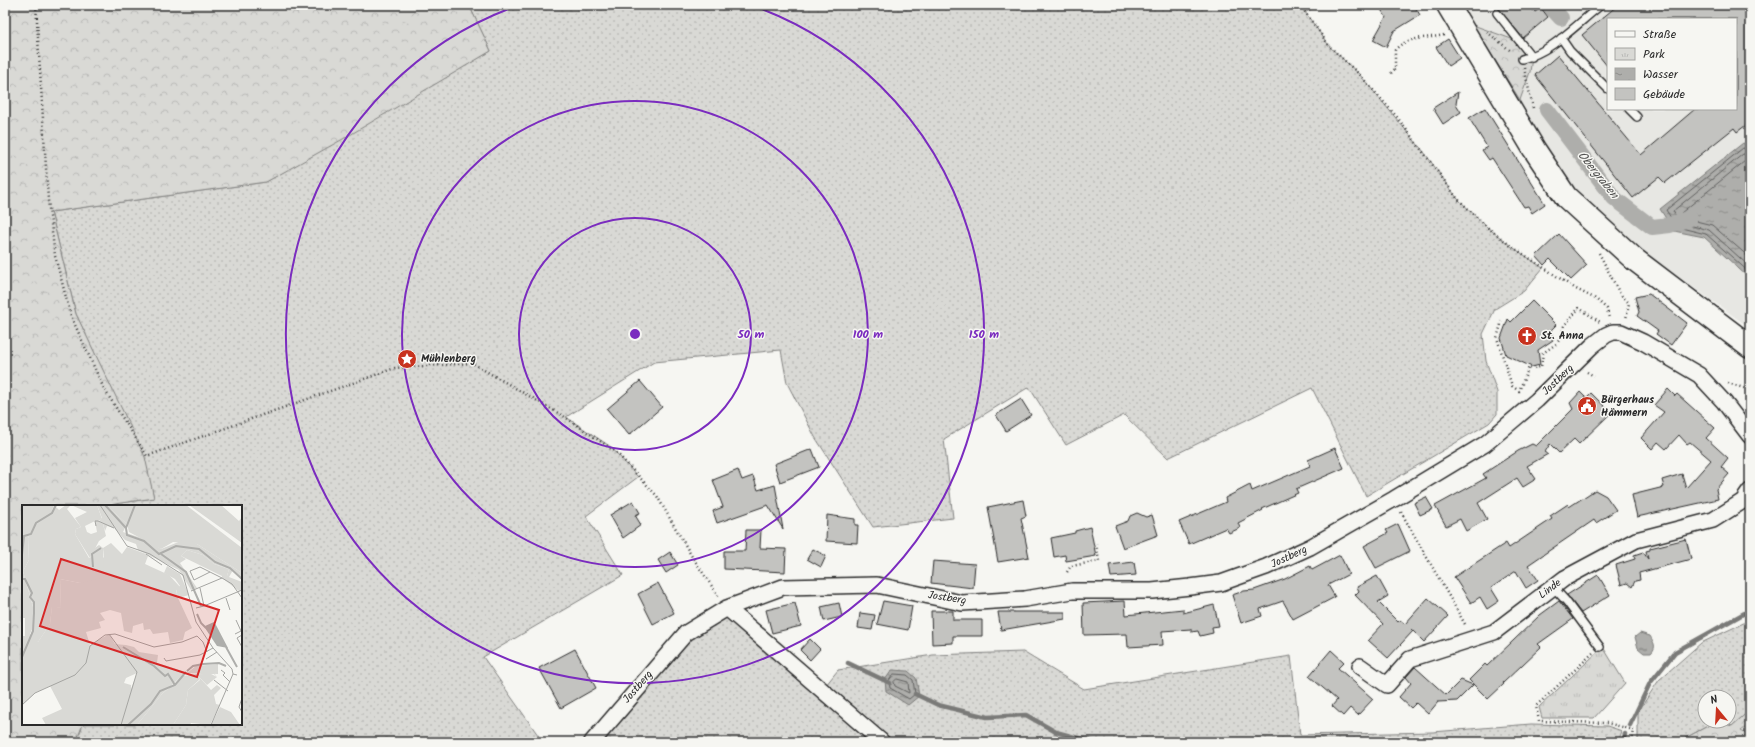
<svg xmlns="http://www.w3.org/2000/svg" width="1755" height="747" font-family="Kalam,sans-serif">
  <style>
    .built { fill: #e7e7e3; fill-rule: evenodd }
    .grass { fill: url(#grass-dots); stroke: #828280 }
    .forest { fill: url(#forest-crowns); stroke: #828280 }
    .park { fill: url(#park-tufts); stroke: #828280 }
    .water { fill: url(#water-ripples); stroke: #7a7a78 }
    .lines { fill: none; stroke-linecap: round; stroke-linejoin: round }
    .shore { stroke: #5f5f5e; stroke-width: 1 }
    .stream { stroke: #7a7a78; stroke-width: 4.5 }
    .canal { stroke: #aeaeab; stroke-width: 16 }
    .building { fill: #c3c3c0; stroke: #2b2b2b }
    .lane-casing { stroke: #2b2b2b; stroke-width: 10 }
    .street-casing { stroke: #2b2b2b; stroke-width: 18 }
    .primary-casing { stroke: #2b2b2b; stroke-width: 25 }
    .path { stroke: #2b2b2b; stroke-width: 2.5; stroke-dasharray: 1 3; stroke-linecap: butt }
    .lane { stroke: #f6f6f2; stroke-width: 7 }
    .street { stroke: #f6f6f2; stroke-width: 15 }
    .primary { stroke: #f6f6f2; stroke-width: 22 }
    .ring { fill: none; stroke: #7b2cbf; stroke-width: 2 }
    .labels { text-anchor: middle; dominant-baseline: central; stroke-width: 3; stroke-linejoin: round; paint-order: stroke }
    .poi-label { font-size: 11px; font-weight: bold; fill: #2b2b2b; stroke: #f6f6f2; text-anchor: start }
    .street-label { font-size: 11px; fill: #2b2b2b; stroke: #f6f6f2 }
    .water-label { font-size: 12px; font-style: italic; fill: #525251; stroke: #f6f6f2 }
    .inset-river { fill: none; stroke: #aeaeab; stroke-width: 2 }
    .inset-road { fill: none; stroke: #a5a5a2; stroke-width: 1 }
    .view { fill: #d62828; fill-opacity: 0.15; stroke: #d62828; stroke-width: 2 }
    .inset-edge { fill: none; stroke: #2b2b2b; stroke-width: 2 }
    .centre { fill: #7b2cbf; stroke: #f6f6f2; stroke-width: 2 }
    .ring-label { font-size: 12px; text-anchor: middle; font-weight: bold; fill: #7b2cbf; stroke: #f6f6f2; stroke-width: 3; stroke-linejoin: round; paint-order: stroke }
  </style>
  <defs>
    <pattern id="grass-dots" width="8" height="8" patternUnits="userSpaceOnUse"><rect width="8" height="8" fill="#d9d9d5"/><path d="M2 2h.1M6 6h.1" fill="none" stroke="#babab7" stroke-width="1.8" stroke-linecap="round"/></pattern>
    <pattern id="forest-crowns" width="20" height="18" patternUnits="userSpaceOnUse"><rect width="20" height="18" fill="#d9d9d5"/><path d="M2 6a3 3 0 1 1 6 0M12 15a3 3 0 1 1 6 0" fill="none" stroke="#babab7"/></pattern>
    <pattern id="park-tufts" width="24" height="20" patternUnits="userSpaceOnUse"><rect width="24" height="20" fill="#d9d9d5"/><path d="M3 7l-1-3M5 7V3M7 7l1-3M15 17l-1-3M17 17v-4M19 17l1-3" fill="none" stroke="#babab7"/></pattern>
    <pattern id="water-ripples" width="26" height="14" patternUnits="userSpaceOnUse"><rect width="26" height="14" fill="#aeaeab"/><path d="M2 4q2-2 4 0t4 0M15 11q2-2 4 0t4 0" fill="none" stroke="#8e8e8b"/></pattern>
  </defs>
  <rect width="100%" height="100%" fill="#f6f6f2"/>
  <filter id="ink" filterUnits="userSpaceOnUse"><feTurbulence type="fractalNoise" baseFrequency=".025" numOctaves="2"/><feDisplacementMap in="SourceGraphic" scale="8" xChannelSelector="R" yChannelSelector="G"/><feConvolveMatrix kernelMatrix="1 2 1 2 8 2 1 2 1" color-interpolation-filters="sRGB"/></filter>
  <g filter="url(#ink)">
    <path class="built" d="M1463 5H1750V328L1626 239 1576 191 1519 103ZM1608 19H1736V109H1608Z"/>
    <path class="grass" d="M469 5H1300L1330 47 1360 75 1424 152 1457 198 1487 227 1511 246 1543 268 1524 291 1495 309 1483 334 1486 361 1497 392V414L1489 423 1366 496 1312 388 1168 458 1124 415 1066 445 1029 387 944 439 953 518 873 527 815 437 787 383 781 350 654 362 566 417 611 447 638 477 586 516 623 575 483 657 543 742H76L83 724H241V506H102L154 498 144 458 76 314 51 212 266 182 491 51Z
      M727 608 822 690 838 670 933 655 1023 652 1084 689 1291 656 1300 735 1433 732 1531 724 1607 726 1622 731 1618 742H592L686 633Z
      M1750 620V710L1732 726 1721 721H1729V697H1705V721H1717L1678 742H1638V712L1659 680 1701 643Z"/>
    <path class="forest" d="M5 5H469L491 51 343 139 266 182 51 212 76 314 145 457 154 498 102 506H23V724H83L76 742H5Z
      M1300 5H1317L1305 13Z
      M1473 25 1517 41 1532 57 1530 72 1520 100Z
      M1750 710V724L1741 731 1750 736V742H1678L1717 721 1732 726Z"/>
    <path class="park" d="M1603 647 1625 683 1594 718H1542L1539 707Z"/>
    <path class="water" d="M1743 143 1750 146V279L1704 237 1674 231 1660 209Z
      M1640 633 1650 636C1654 643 1657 647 1651 653H1644L1638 648 1635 637Z
      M892 670 908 671 916 678 919 696 908 705 886 691 885 680Z"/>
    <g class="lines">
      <path class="shore" d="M1750 150 1743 148 1666 210 1677 227 1706 234 1750 273
        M1750 155 1743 154 1673 211 1680 223 1709 230 1750 267
        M1750 161H1745L1681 213 1684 218 1712 225 1750 258
        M894 674 907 675 913 680 915 694 909 699 890 688 889 681Z
        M897 679 908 682 909 693 895 686 894 682Z"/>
      <path class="stream" d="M848 663 890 683
        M915 694 938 705 987 717 1026 715 1056 732 1093 742
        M1630 725 1650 683 1675 652 1750 610
        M1623 742 1625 734"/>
      <path class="canal" d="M1549 5 1561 18
        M1547 110 1614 198 1652 227 1670 225 1690 218"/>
    </g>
    <path class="building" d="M1378 5H1414L1420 15 1394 31 1386 47 1373 40 1386 17Z
      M1496 5H1528L1535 12 1541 8 1548 17 1523 38Z
      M1618 5H1750V122L1737 132 1734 128 1665 183 1659 177 1633 198 1535 75 1558 55 1641 155 1695 109H1736V19H1608V67L1582 35Z
      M1448 39 1460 58 1448 66 1436 47Z
      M1458 92 1456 104 1461 112 1443 124 1433 108Z
      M1485 108 1545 204 1532 213 1528 206 1524 207 1492 158 1489 160 1482 150 1487 147 1469 118Z
      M1559 234 1587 265 1571 280 1550 259 1544 265 1536 256Z
      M1649 294 1687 323 1671 345 1656 334 1658 331 1637 316 1639 312 1635 297Z
      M1532 301 1556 325 1551 330 1553 340 1538 350 1540 365 1532 367 1506 355 1501 338 1508 319 1511 322Z
      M640 381 662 407 629 435 607 409Z
      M1668 389 1675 396 1677 394 1715 428 1706 438 1728 458 1721 467 1729 474 1716 489 1718 499 1637 517 1632 495 1664 487 1662 480 1682 474 1686 488 1711 460 1690 442 1687 444 1679 435 1666 449 1658 442 1652 449 1641 438 1664 412 1654 405Z
      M1580 392 1586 398 1591 393 1611 413 1579 444 1574 439 1559 453 1550 444 1545 452 1548 454 1527 466 1536 479 1523 487 1517 478 1478 503 1487 519 1466 531 1460 519 1446 526 1435 506 1486 478 1483 474 1518 451 1532 444 1536 446 1573 409 1570 403Z
      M1021 399 1031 415 1006 431 996 415Z
      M1335 448 1344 468 1296 489 1298 493 1262 509 1263 510 1238 523 1240 528 1229 533 1226 528 1189 544 1179 522 1226 502 1225 498 1250 485 1252 491 1310 466 1308 460Z
      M812 449 819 467 780 482 774 464Z
      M738 470 742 480 753 476 758 490 775 485 783 529 768 505 717 523 713 511 723 507 713 480Z
      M1595 490 1606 496 1616 510 1596 523 1594 520 1528 565 1538 580 1526 588 1516 571 1491 588 1499 601 1487 609 1480 597 1471 603 1454 577 1506 543 1509 548 1552 519 1550 516 1568 504 1569 507Z
      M1426 497 1433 509 1420 515 1414 503Z
      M1023 500 1026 516 1021 518 1029 557 998 562 988 507Z
      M633 501 640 513 635 515 641 525 623 538 610 515Z
      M1137 513 1146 517 1152 515 1158 535 1123 548 1115 526 1128 521 1130 516Z
      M827 515 855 519V525H858L857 543 826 541Z
      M1398 524 1410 551 1376 568 1364 546 1388 533 1386 530Z
      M1090 527 1096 556 1066 561 1065 555 1054 557 1051 538 1075 533V531Z
      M746 530H761L760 548 786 549 785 572 724 569V551H745Z
      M1686 539 1691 559 1639 573 1640 580 1635 581 1632 587 1627 583 1621 585 1616 565 1635 559 1634 555 1643 552 1648 559 1646 551 1650 550V548Z
      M813 549 826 556 821 567 807 559Z
      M670 552 678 565 666 573 658 560Z
      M1340 555 1349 574 1328 585 1335 597 1293 619 1283 601 1260 609 1262 616 1241 623 1232 595 1244 591 1254 590 1285 579 1310 566 1312 570Z
      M933 561 975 564 973 588 931 583Z
      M1134 562 1136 575 1111 577 1109 565Z
      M1598 575 1610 595 1581 613 1567 595Z
      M1377 576 1388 596 1378 602 1398 622 1400 620 1405 624 1428 598 1448 616 1424 642 1411 629 1413 631 1388 658 1368 640 1383 624 1355 595 1359 591 1357 587Z
      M658 583 674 613 653 624 638 594Z
      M883 601 912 606 908 630 877 624Z
      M1125 601 1126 615 1183 609V613L1214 605 1219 626 1212 627 1213 633 1200 636 1198 631 1191 632V629L1162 631 1163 645 1128 647 1127 634 1084 635 1083 603Z
      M1559 601 1573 619 1538 644 1541 647 1503 683 1504 684 1488 699 1469 680 1485 664 1487 666 1540 615Z
      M795 603 801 626 772 633 766 610Z
      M839 603 842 617 824 621 821 607Z
      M931 611H953V620H982V636H953V643L932 644Z
      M998 612H1065V619L1001 630Z
      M860 613 875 615 872 630 858 628Z
      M810 639 820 649 810 660 800 650Z
      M575 649 596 688 561 708 539 668Z
      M1331 650 1344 662 1338 668 1373 699 1358 715 1350 708 1343 716 1332 706 1337 700 1309 676Z
      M1415 667 1446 695 1461 680 1473 685 1457 701 1438 702 1428 714 1416 703 1411 708 1399 697 1411 683 1406 677Z"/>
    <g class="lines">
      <defs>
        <path id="lane" d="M1595 10 1601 5
          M1497 13 1532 57
          M1561 38 1570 51 1608 89
          M1522 59C1549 53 1573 28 1595 10L1592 5
          M1629 109 1637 117
          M1553 587 1566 601 1600 647"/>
        <path id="street" d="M727 608 882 742
          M1360 666 1387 685 1410 659 1494 632 1565 578 1636 540 1713 520 1743 501 1750 491
          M592 742 686 633 727 608 783 587 877 585 962 603 1025 599 1072 591H1152L1190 587 1221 583 1266 567 1310 547 1394 499 1485 444 1537 400 1592 346 1606 335 1613 332H1621L1643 342 1699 375 1724 402 1750 436"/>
        <path id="primary" d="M1448 5 1534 149 1566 197 1634 259 1750 347"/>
      </defs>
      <use href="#lane" class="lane-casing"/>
      <use href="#street" class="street-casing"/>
      <use href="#primary" class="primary-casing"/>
      <path class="path" d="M36 5 48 200 55 256 71 316 104 389 147 456 395 368 472 363 565 417 616 452 657 496 691 555 719 597
        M1300 5 1330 47 1360 75 1397 117 1457 198 1487 227 1511 246 1576 289 1596 299 1607 309 1609 318
        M1535 5 1536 6
        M1487 32 1511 51
        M1524 68 1533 108
        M1391 73 1395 69V50C1407 36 1427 39 1444 35
        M1599 253 1620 294 1629 303 1626 319
        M1502 321 1497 338 1512 386 1519 391 1529 367 1532 368 1541 367 1543 353 1556 344 1561 338 1564 326 1579 308 1600 322
        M1587 372 1594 376
        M1728 383 1750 390
        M1401 512 1466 626
        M1067 572 1071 566 1099 561 1096 543
        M1593 653 1536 706 1539 721 1607 723 1634 730 1632 742"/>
      <use href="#lane" class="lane"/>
      <use href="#street" class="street"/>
      <use href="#primary" class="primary"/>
    </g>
  </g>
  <g class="ring">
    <circle cx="635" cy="334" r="116"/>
    <circle cx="635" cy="334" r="233"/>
    <path d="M751 5A349 349 0 1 1 519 5"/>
  </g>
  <defs>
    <symbol id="church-disc" viewBox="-11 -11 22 22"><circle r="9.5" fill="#c8321e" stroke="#f6f6f2"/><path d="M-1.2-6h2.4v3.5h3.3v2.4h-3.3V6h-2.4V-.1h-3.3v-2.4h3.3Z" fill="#fff"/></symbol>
    <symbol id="sight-disc" viewBox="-11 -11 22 22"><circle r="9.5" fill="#c8321e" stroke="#f6f6f2"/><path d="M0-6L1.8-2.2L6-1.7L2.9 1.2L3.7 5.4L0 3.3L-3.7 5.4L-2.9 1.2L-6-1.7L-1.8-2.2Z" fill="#fff"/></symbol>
    <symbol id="civic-disc" viewBox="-11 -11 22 22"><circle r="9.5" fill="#c8321e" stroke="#f6f6f2"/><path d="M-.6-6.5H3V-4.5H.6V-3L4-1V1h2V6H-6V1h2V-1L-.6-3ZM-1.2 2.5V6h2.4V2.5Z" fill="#fff"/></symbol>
  </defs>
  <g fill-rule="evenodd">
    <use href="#church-disc" x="1516" y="325" width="22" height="22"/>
    <use href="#sight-disc" x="396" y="348" width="22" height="22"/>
    <use href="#civic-disc" x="1576" y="395" width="22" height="22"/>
  </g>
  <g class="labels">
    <g class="poi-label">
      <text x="1541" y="336">St. Anna</text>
      <text x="421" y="359">Mühlenberg</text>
      <text x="1601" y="400">Bürgerhaus<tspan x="1601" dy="13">Hämmern</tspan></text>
    </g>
    <g class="street-label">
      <text transform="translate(1558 380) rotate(-44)">Jostberg</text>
      <text transform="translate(1289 557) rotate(-25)">Jostberg</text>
      <text transform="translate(1550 589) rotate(-37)">Linde</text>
      <text transform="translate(947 598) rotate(9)">Jostberg</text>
      <text transform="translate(638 687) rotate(-49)">Jostberg</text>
    </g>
    <g class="water-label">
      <text transform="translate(1598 175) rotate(51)">Obergraben</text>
    </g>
  </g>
  <g transform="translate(22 505)">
    <rect width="220" height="220" fill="#f6f6f2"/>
    <path d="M0 0H32L29 9 13 20 6 33 7 55 1 66 11 102 12 120 8 129 16 137 28 119 30 101 39 103 38 74 58 78 82 52 81 43 89 38 100 49 105 42 124 49 126 51 123 59 147 70 158 82 154 85 156 93 170 123 163 127 161 135 148 138 146 127 131 129 128 124 122 125 121 118 111 121 110 128 102 126 99 108 88 105 78 108 83 115 77 117 79 123 64 127 68 140 87 129 93 139 104 140 112 142 117 147 136 150 135 158 164 167 140 189 115 220H24L20 213 40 204 28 181 13 188 0 200V131H3V113H0ZM115 168 109 184V180L102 178 104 173ZM49 0H75L80 14 76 16 81 19 84 31 77 36 68 53 53 29 54 24 59 22 53 13 65 7ZM73 16 75 27 69 29 65 27 63 21ZM84 0H164L220 43V68L175 39 151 37 139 44 107 27 105 19ZM167 0H199L217 16 220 12V38ZM165 45 181 50 192 59 207 64 205 71H200L159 51ZM196 159V169L165 168 174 161ZM177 172 189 185 195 180 199 183 192 190 194 199 198 200 188 220 169 218 168 220H151L164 200 166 185 178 175ZM198 202 209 207 218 220H189Z" fill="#d9d9d5" fill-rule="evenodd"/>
    <path d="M32 0 37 5 44 0H49L45 4 59 22 54 24 53 29 67 53 71 51 70 45 77 40 81 43 82 72 58 78 38 74 39 103 30 102 28 119 16 137 7 134 12 120 11 102 1 66 7 55 6 33 13 20 29 9ZM75 0H84L105 19 101 27 126 35 139 44 164 34 175 39 220 68V75L211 65 207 72 220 77V86H217L200 73V69L205 71 207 64 192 59 181 50 165 45 159 51 164 54 158 58 175 83 169 85 157 65 116 45 114 39 103 35 92 23 85 21 83 26 81 19 77 16 80 13ZM145 61 158 69 167 90 156 93 154 84 158 81 153 74 142 68ZM186 167 192 168 195 172 192 169 175 170 178 174 166 185 164 200 151 220H115L140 189 161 171Z" fill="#d9d9d5"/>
    <path d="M187 168 195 172 185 180 175 170Z" fill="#d9d9d5"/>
    <path d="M192 117 194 120 206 143 195 141 183 123V121Z" fill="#aeaeab"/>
    <path class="inset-river" d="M83 0 104 23M113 0 104 23 105 30 122 36 137 49 154 41 177 44 193 57 208 63 220 74M139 49 164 67 179 101M0 50 2 31 9 29 14 18 30 8 34 0M71 62 70 49 79 43M0 74H3L10 88 8 92 12 97V108L11 126 0 152M175 109 179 118 184 123M101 142 132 161 143 171 146 169 153 180M204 142 215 162M165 166 171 161 181 159 197 158 204 161M106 220 129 199 138 186 153 180 164 167"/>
    <path class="inset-road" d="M78 0 105 41 128 49 161 70 174 117 191 143 210 164 211 169 215 170M74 21 73 16H76L92 23M124 49 140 60M188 67 172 75 168 66 178 62 200 73M169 86 200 73 210 79 220 93M204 93 208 105M182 101 220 85M174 103 182 101 178 83M87 129 115 167 99 220M213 129 219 126 214 115M220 130 215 133 220 142M142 153 144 156 178 150 191 143M184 154 195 147M199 165 203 168 201 170 208 177M192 175 206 186M220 193 217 202 220 207M0 200 13 188 53 170 64 158 68 141 83 130 93 129 132 142 160 137 175 131 181 137 185 147M189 220 211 169"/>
    <path class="view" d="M39 54 197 105 175 172 18 121Z"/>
    <rect width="220" height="220" class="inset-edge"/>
  </g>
  <circle cx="635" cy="334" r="6" class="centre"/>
  <g class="ring-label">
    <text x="751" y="338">50 m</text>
    <text x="868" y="338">100 m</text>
    <text x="984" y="338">150 m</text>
  </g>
  <rect width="1755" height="747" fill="none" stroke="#f6f6f2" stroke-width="20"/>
  <rect x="10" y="10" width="1735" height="727" fill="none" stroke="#2b2b2b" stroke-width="1.5" filter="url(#ink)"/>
  <rect x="1607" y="18" width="130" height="92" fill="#f6f6f2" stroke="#a5a5a2"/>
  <rect x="1615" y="31" width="20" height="6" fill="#f6f6f2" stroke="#a5a5a2"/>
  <text x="1643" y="38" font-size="12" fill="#2b2b2b">Straße</text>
  <rect x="1615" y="48" width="20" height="12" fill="url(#park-tufts)" stroke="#a5a5a2"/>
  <text x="1643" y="58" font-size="12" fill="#2b2b2b">Park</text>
  <rect x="1615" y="68" width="20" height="12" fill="url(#water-ripples)" stroke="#a5a5a2"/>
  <text x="1643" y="78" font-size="12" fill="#2b2b2b">Wasser</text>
  <rect x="1615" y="88" width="20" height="12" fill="#c3c3c0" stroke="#a5a5a2"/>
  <text x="1643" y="98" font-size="12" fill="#2b2b2b">Gebäude</text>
  <g transform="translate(1717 709) rotate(342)"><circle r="19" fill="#f6f6f2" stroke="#a5a5a2"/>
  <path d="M0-3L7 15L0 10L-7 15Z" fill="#c8321e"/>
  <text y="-6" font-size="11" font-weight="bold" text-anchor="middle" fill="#2b2b2b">N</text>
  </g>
</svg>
